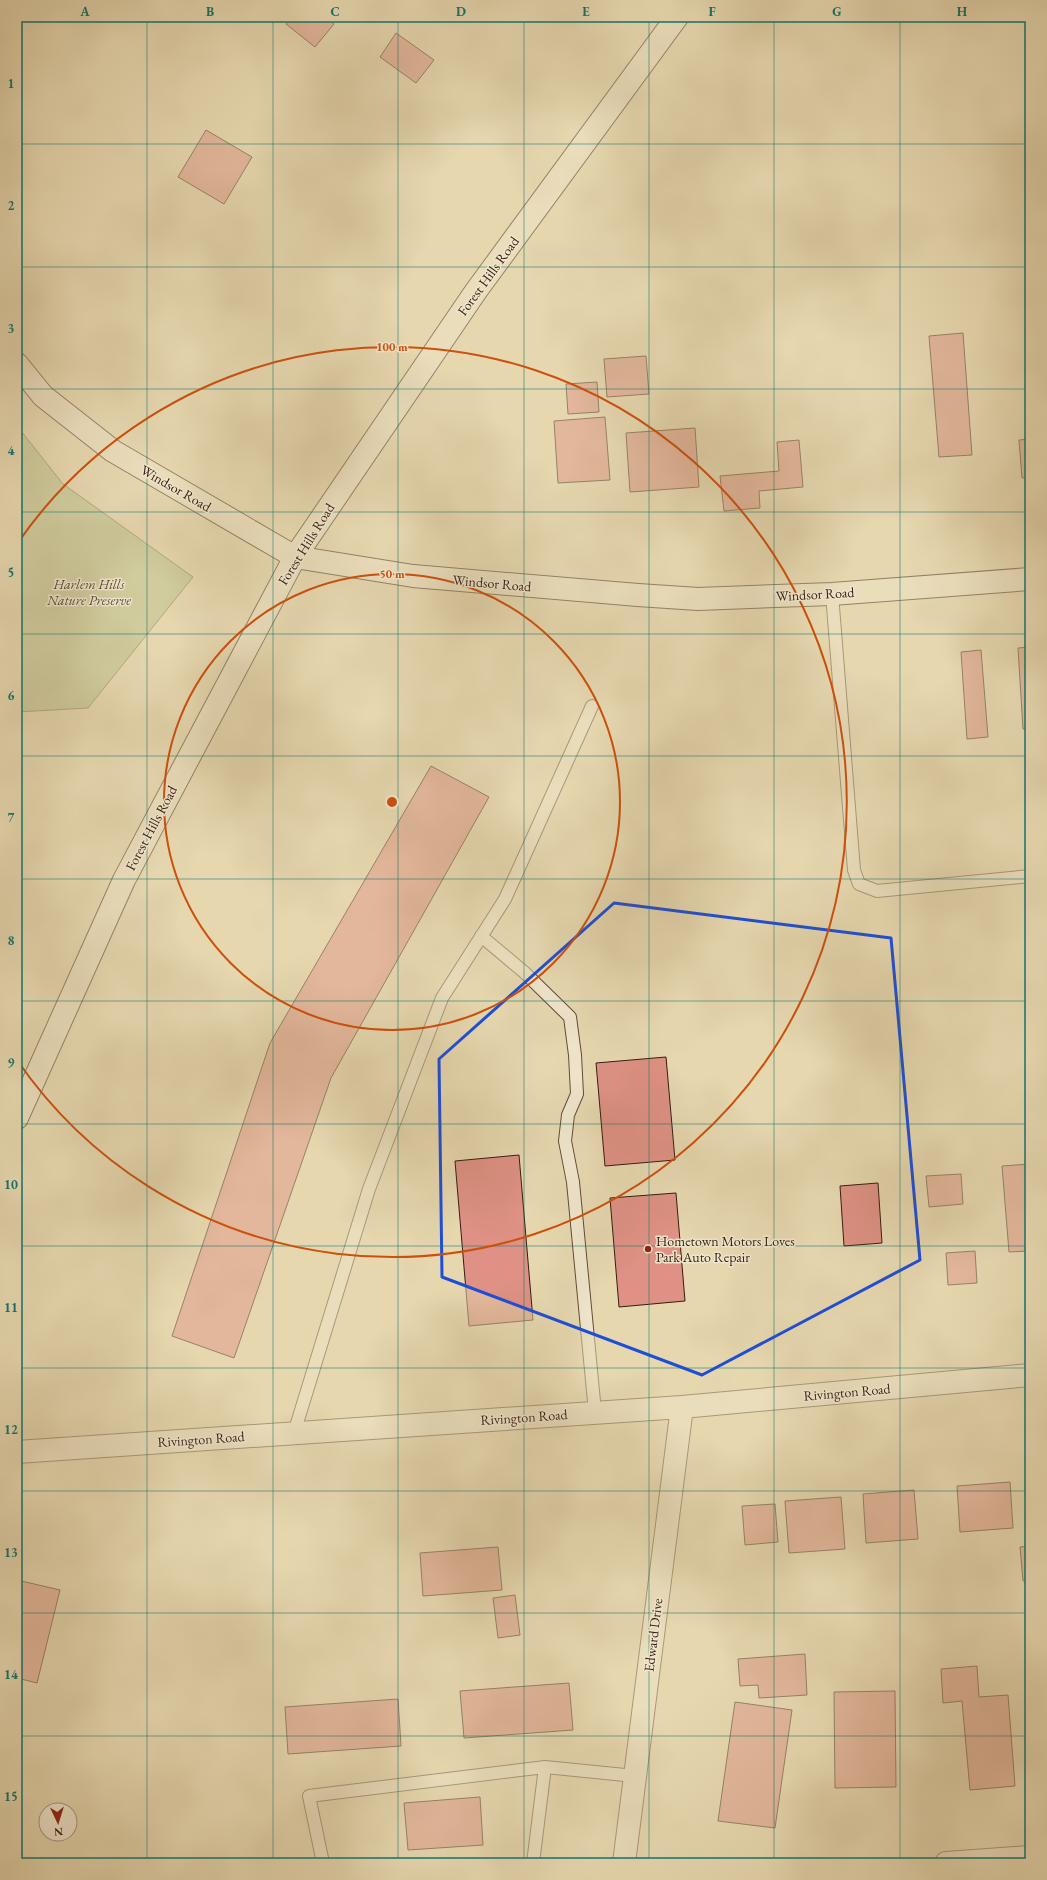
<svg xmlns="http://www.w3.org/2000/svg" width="1047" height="1880" font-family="'EB Garamond',serif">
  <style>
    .green { fill: #b7be89; stroke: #766e4d }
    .building { fill: #de9184; stroke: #351d11 }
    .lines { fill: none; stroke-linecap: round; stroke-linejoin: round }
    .lane-casing { stroke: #614c38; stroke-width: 14 }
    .street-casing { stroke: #614c38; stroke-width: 24 }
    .secondary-casing { stroke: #351d11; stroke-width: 24 }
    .lane { stroke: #efe5cb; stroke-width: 12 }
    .street { stroke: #efe5cb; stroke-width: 22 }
    .secondary { stroke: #efe5cb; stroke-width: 22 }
    .marked { fill: none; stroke: #1d4ed8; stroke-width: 3; stroke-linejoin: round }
    .grid { fill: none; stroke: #0f766e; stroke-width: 1; stroke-opacity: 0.55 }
    .ring { fill: none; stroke: #cd500d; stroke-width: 2 }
    .poi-dot { fill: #8f2418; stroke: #efe5cb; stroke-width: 1.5 }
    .labels { text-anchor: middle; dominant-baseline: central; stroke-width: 3; stroke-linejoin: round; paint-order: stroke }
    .street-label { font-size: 14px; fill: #351d11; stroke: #efe5cb }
    .park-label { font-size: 14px; font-style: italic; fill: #5c4d35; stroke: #efe5cb }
    .poi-label { font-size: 14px; fill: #351d11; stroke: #efe5cb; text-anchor: start }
    .centre { fill: #cd500d; stroke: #efe5cb; stroke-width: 2 }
    .ring-label { font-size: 12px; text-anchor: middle; font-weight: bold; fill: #cd500d; stroke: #efe5cb; stroke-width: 3; stroke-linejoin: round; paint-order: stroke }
    .neatline { fill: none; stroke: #0f766e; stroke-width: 1.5 }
    .grid-label { font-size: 13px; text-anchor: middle; font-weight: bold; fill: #0f766e }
  </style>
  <rect width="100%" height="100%" fill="#e6d7af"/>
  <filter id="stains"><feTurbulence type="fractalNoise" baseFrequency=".005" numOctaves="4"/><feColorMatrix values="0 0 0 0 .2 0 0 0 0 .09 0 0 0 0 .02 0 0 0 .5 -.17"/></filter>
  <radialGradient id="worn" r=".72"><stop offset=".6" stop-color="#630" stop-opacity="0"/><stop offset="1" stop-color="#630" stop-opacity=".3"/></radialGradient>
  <path class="green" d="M17 426 63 484 193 577 88 708 17 712Z"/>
  <path class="building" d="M292 17H326L334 24 315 47 286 24Z
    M396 33 434 60 416 83 380 57Z
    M206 130 252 157 224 204 178 177Z
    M963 333 972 455 939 457 929 336Z
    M646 356 649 394 607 397 604 359Z
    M597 382 599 412 568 414 566 384Z
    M605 417 610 480 558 483 554 421Z
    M695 428 699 487 630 492 626 433Z
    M1030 439V477L1022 478 1019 440Z
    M799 440 803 487 759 491 760 508 724 511 720 476 779 471 777 442Z
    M1030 647V728L1023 729 1018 648Z
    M981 650 988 737 967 739 961 652Z
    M431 766 489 797 331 1078 234 1358 172 1336 270 1043Z
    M666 1057 675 1160 605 1166 596 1063Z
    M519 1155 533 1320 469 1326 455 1161Z
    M1030 1164V1251L1009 1252 1002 1166Z
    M961 1174 963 1204 929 1207 926 1176Z
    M878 1183 882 1243 844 1246 840 1186Z
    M676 1193 685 1301 619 1307 610 1198Z
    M975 1251 977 1283 948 1285 946 1253Z
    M1010 1482 1013 1528 960 1532 957 1486Z
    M914 1490 918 1539 866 1543 863 1494Z
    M841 1497 845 1549 789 1553 785 1501Z
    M775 1504 778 1542 745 1545 742 1506Z
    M1030 1546V1580L1023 1581 1020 1547Z
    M498 1547 502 1590 423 1596 420 1553Z
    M17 1580 60 1590 37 1683 17 1678Z
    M515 1595 520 1635 498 1638 493 1598Z
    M805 1654 807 1695 759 1698 758 1685 740 1686 738 1659Z
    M977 1666 979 1697 1008 1695 1015 1786 970 1790 962 1701 943 1703 941 1669Z
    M569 1683 573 1730 464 1738 460 1691Z
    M895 1691 896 1787 835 1788 834 1692Z
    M398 1699 401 1746 288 1754 285 1707Z
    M735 1702 792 1710 775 1828 718 1821Z
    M480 1797 483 1845 408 1850 404 1803Z"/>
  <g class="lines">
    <defs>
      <path id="lane" d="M832 594 854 870 859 884 877 891 1030 876
        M481 936 524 972 570 1017 575 1055 577 1094 568 1115 565 1141 573 1182 595 1412
        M294 1433 369 1189 442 998 505 899 592 706
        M323 1863 309 1796 545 1767 635 1776
        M533 1863 545 1767"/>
      <path id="street" d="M17 1452 682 1407 1030 1375
        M624 1863 682 1407
        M946 1863 1030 1857"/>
      <path id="secondary" d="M17 364 43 396 113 451 295 557 413 576 638 595 698 599 832 594 1030 579
        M17 1118 124 880 295 557 476 291 677 17"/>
    </defs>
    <use href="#lane" class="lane-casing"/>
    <use href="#street" class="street-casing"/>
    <use href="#secondary" class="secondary-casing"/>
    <use href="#lane" class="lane"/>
    <use href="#street" class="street"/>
    <use href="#secondary" class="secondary"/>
  </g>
  <path d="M0 0H1047V1880H0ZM614 903 891 938 920 1260 702 1375 442 1277 439 1059Z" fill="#e6d7af" fill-opacity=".55" fill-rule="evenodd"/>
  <path class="marked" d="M614 903 891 938 920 1260 702 1375 442 1277 439 1059Z"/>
  <path class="grid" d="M147 17V1863M273 17V1863M398 17V1863M524 17V1863M649 17V1863M774 17V1863M900 17V1863M17 144H1030M17 267H1030M17 389H1030M17 512H1030M17 634H1030M17 756H1030M17 879H1030M17 1001H1030M17 1124H1030M17 1246H1030M17 1368H1030M17 1491H1030M17 1613H1030M17 1736H1030"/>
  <g class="ring">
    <circle cx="392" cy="802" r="228"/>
    <path d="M17 544A455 455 0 1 1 17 1060"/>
  </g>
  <circle class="poi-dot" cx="648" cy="1249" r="4"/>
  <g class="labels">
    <g class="street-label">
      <text transform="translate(488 276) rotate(-54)">Forest Hills Road</text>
      <text transform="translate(176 488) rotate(30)">Windsor Road</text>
      <text transform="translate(306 544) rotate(-58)">Forest Hills Road</text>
      <text transform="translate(492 583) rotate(5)">Windsor Road</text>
      <text transform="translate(815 594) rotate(-3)">Windsor Road</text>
      <text transform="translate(151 828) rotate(-62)">Forest Hills Road</text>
      <text transform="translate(847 1392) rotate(-5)">Rivington Road</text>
      <text transform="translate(524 1417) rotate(-4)">Rivington Road</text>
      <text transform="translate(201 1439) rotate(-4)">Rivington Road</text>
      <text transform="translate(653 1635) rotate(-83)">Edward Drive</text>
    </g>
    <g class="park-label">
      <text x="89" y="584">Harlem Hills<tspan x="89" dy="16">Nature Preserve</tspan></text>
    </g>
    <g class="poi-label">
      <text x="656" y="1241">Hometown Motors Loves<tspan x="656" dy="16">Park Auto Repair</tspan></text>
    </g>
  </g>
  <circle cx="392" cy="802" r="6" class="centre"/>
  <g class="ring-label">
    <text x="392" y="351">100 m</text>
    <text x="392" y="578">50 m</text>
  </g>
  <rect width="1047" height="1880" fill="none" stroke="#e6d7af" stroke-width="44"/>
  <g transform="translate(58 1822) rotate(176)"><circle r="19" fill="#efe5cb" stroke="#a59581"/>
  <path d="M0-3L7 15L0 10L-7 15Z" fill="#8f2418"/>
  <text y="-6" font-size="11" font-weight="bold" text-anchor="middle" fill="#351d11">N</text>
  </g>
  <rect x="22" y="22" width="1003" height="1836" class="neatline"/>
  <g class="grid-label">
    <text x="85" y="16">A</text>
    <text x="210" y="16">B</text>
    <text x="335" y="16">C</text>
    <text x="461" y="16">D</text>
    <text x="586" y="16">E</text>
    <text x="712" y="16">F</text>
    <text x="837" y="16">G</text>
    <text x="962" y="16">H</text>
    <text x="11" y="88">1</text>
    <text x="11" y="210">2</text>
    <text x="11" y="333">3</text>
    <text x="11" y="455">4</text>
    <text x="11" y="577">5</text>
    <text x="11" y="700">6</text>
    <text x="11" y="822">7</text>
    <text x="11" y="945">8</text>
    <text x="11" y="1067">9</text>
    <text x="11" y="1189">10</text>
    <text x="11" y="1312">11</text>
    <text x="11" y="1434">12</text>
    <text x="11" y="1557">13</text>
    <text x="11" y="1679">14</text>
    <text x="11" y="1801">15</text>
  </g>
  <rect width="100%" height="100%" filter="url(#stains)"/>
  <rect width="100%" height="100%" fill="url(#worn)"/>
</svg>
